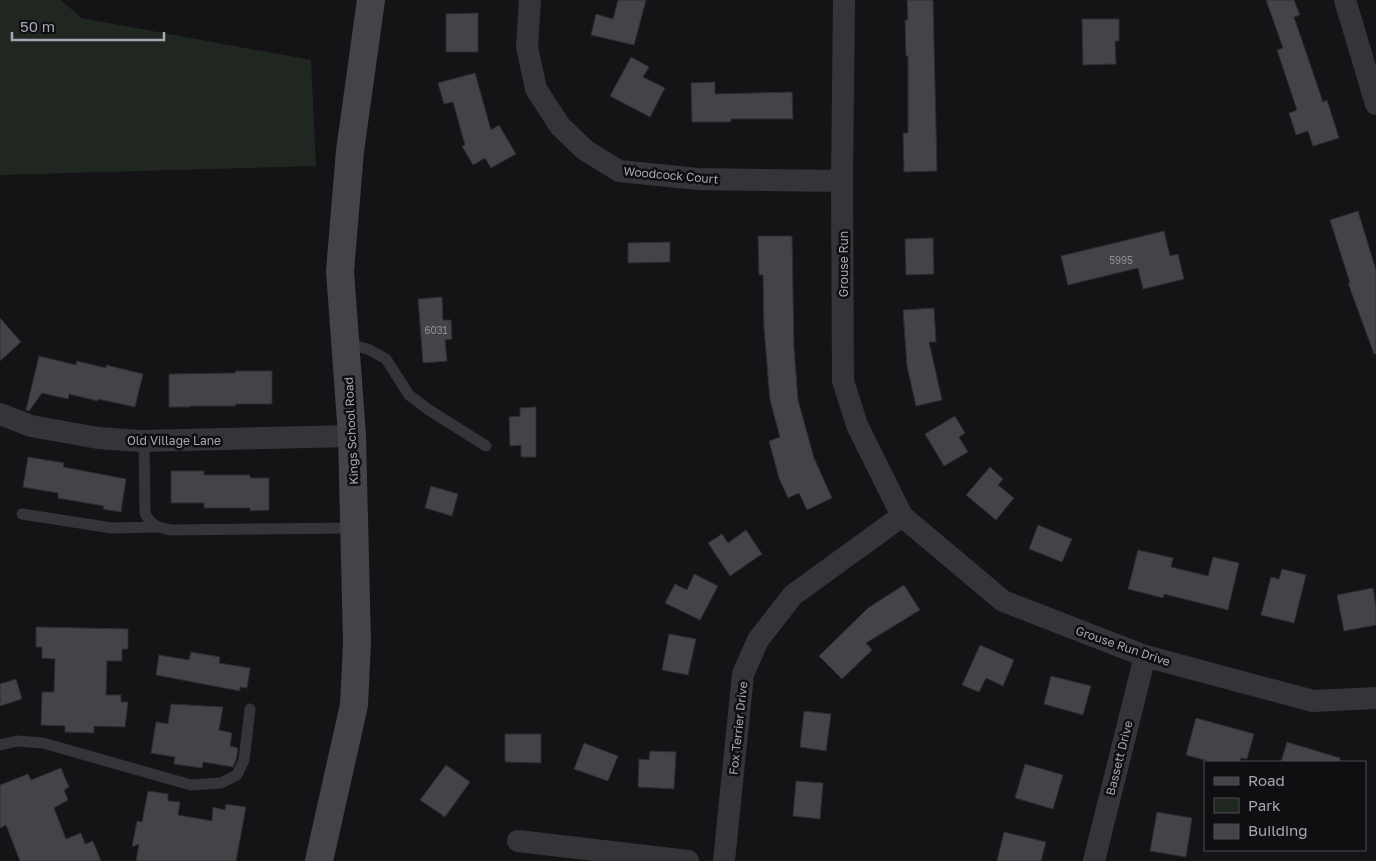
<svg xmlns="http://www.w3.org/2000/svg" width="1376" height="861" font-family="'Golos Text',sans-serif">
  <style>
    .green { fill: #202721 }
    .building { fill: #434348; stroke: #2e2d31 }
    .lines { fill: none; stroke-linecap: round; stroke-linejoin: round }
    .lane { stroke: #353539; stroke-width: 11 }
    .street { stroke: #353539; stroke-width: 22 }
    .secondary { stroke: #434349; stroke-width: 28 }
    .labels { text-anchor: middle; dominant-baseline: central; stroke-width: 5; stroke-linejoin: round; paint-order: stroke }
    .number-label { font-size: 10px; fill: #8d8f99 }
    .street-label { font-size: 12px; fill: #a6a8b4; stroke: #0f0e10 }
  </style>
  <rect width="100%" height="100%" fill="#141315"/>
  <path class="green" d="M0 0H61L81 18 311 60 316 166 0 175Z"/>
  <path class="building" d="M618 0H646L634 45 591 35 596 14 613 19Z
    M907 0H933L937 171 904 172 903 133H908V56H906L905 20H908Z
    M1266 0H1294L1300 15 1294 17 1323 102 1327 100 1339 138 1313 146 1308 131 1296 135 1289 113 1297 110 1277 50 1283 48Z
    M478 13V52H446V14Z
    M1082 19H1119V41H1115L1116 64 1083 65Z
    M631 57 649 67 643 77 665 88 650 117 610 96Z
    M475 73 491 130 499 125 516 154 491 168 485 158 473 165 462 146 465 145 453 102 444 104 438 83Z
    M715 82V94L792 92 793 119H731V122H692L691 83Z
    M1358 211 1376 270V354H1374L1348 283H1350L1330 220Z
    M1164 231 1170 256 1178 254 1184 279 1143 289 1138 268 1068 285 1061 256Z
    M758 236H792L794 348 798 400 814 458 832 498 807 510 799 493 788 498 779 478 769 441 780 437 770 400 764 328 763 275H759Z
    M933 238 934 274 906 275 905 239Z
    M670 242V262L628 263V243Z
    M442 297 443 320H451L452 339 445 340 447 361 423 363 418 299Z
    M934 308 936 342H929L942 400 916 406 907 366 903 310Z
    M0 318 21 342 0 361Z
    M39 356 76 365 77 361 106 368V365L143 374 135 407 98 399V401L69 394 68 399 42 393 29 411 26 410Z
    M236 371H272V404H236L235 406H190V407H169V374L235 373Z
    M536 407V457H521V445L510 446 509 417 520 416V408Z
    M955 416 965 433 959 437 968 452 944 466 925 434Z
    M28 457 64 463 63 467 126 479 121 512 103 509 104 506 58 498V493L23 487Z
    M990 467 1003 479 998 485 1014 498 996 520 966 495Z
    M171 471H204V475H250V478H269V510L250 511V508H204V503H171Z
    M431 486 458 494 452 516 425 508Z
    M1038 525 1072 539 1062 562 1029 549Z
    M746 530 762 554 730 576 708 543 722 534 728 543Z
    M1138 550 1173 558 1171 567 1208 576 1213 557 1239 563 1228 610 1164 594 1163 598 1128 589Z
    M1282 569 1306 575 1294 623 1261 615 1271 577 1279 579Z
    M694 574 718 586 700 620 665 603 675 584 687 590Z
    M904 585 920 610 866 643 872 650 842 679 819 656 868 608Z
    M1373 588 1376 606V625L1344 631 1337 595Z
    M36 627 128 629V649H122V661H107L106 695H121V702H128L125 727 94 726V733L65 732V726L41 725 42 692H54L55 659 42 658V647H36Z
    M669 634 696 639 688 675 662 670Z
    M980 645 1014 660 1003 686 986 678 979 692 962 685Z
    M191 652 220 657 219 663 250 668 247 688 240 687V691L156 675 159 655 189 660Z
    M1051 676 1091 686 1083 715 1044 704Z
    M16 679 22 699 0 706V684Z
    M171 704 223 707 219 730 232 733 230 746 238 748 236 760 233 767 203 762 202 768 174 764 175 757 151 753 156 722 168 724Z
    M804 711 831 714 826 751 800 747Z
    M1196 718 1254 734 1247 759 1241 758 1240 762H1212L1186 755Z
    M505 734H541V763L505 762Z
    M1287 742 1340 758V762H1281Z
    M584 743 618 756 608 781 574 769Z
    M650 751 676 752 674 789 638 787 639 759 649 760Z
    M1025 764 1063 775 1053 809 1015 798Z
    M446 765 470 782 445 817 420 800Z
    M61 768 69 787 64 790 68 800 54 808 66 839 81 833 85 844 93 841 101 861H20L6 825 0 828V785L28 774 31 780Z
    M796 781 823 783 820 819 793 816Z
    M148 791 168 794V801L180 802 178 815 212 821 213 807 225 810 226 804 246 807 236 861H136L139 844 132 847 137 821 142 822Z
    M1157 812 1192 818 1186 857 1150 851Z
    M1004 832 1046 842 1041 861H997Z"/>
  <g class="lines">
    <path class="lane" d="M345 343 368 349 386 359 409 395 429 410 486 446
      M144 441 145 513C151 526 158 527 171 530L354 528
      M22 514 112 528 157 527
      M0 745 17 741 43 743 191 785 221 783 237 775 244 760 250 709"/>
    <path class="street" d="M530 0 527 47 536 89 560 126 585 150 619 171 698 179 842 181
      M844 0 842 181 843 381 857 425 902 516 1003 601 1145 656 1313 701 1376 698
      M1345 0 1376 104
      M0 414 31 426 98 438 141 441 352 436
      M518 841 688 861
      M724 861 743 674 758 640 793 595 902 516
      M1094 861 1145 656"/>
    <path class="secondary" d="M319 861 354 705 357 643 352 436 340 271 350 151 371 0"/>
  </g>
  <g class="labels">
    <g class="number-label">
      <text x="1121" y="260">5995</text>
      <text x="436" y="330">6031</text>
    </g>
    <g class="street-label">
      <text transform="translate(671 175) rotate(5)">Woodcock Court</text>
      <text transform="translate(843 264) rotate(-90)">Grouse Run</text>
      <text transform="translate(351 431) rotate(-93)">Kings School Road</text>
      <text x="174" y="440">Old Village Lane</text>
      <text transform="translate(1123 646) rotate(19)">Grouse Run Drive</text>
      <text transform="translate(738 728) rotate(-84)">Fox Terrier Drive</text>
      <text transform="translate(1119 758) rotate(-76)">Bassett Drive</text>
    </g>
  </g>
  <rect x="1204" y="761" width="162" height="90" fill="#0f0e10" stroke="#4b4c52"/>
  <rect x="1214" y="777" width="25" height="8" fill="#434349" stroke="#4b4c52"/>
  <text x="1248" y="786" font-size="15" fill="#a6a8b4">Road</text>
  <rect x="1214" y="798" width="25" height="15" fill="#202721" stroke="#4b4c52"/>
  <text x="1248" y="811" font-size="15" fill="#a6a8b4">Park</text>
  <rect x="1214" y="824" width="25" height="15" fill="#434348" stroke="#4b4c52"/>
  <text x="1248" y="836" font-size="15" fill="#a6a8b4">Building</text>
  <path d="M12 32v8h152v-8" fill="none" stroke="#a6a8b4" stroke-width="2.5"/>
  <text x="20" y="32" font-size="15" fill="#a6a8b4" stroke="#0f0e10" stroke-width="4" paint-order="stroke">50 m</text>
</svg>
